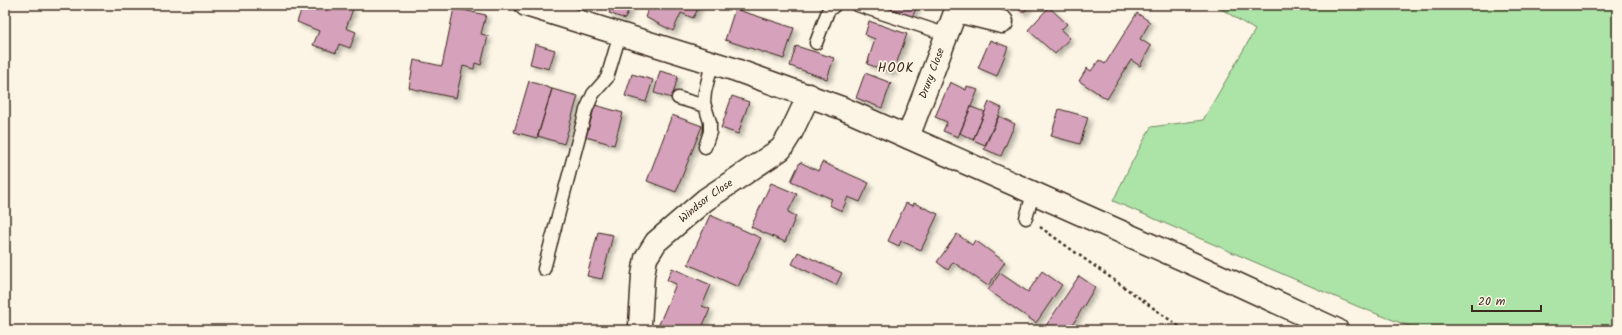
<svg xmlns="http://www.w3.org/2000/svg" width="1622" height="335" font-family="Kalam,sans-serif">
  <style>
    .green { fill: #ace3a7; stroke: #748662 }
    .building { fill: #d5a1bb; stroke: #3b2a1e; filter: url(#shadow) }
    .lines { fill: none; stroke-linecap: round; stroke-linejoin: round }
    .service-casing { stroke: #3b2a1e; stroke-width: 15 }
    .minor-casing { stroke: #3b2a1e; stroke-width: 25 }
    .tertiary-casing { stroke: #3b2a1e; stroke-width: 25 }
    .path { stroke: #3b2a1e; stroke-width: 2.5; stroke-dasharray: 3 3; stroke-linecap: butt }
    .service { stroke: #fcf5e5; stroke-width: 12 }
    .minor { stroke: #fcf5e5; stroke-width: 22 }
    .tertiary { stroke: #fcf5e5; stroke-width: 22 }
    .labels { text-anchor: middle; dominant-baseline: central; stroke-width: 3.5; stroke-linejoin: round; paint-order: stroke }
    .street-label { font-size: 11px; fill: #3b2a1e; stroke: #fcf5e5 }
    .quarter-label { font-size: 13px; letter-spacing: 1px; fill: #3b2a1e; stroke: #fcf5e5 }
  </style>
  <defs>
    <filter id="shadow"><feDropShadow dx="3.5" dy="3.5" stdDeviation="2" flood-color="#0004"/></filter>
  </defs>
  <rect width="100%" height="100%" fill="#fcf5e5"/>
  <filter id="ink" filterUnits="userSpaceOnUse"><feTurbulence type="fractalNoise" baseFrequency=".025" numOctaves="2"/><feDisplacementMap in="SourceGraphic" scale="8" xChannelSelector="R" yChannelSelector="G"/><feConvolveMatrix kernelMatrix="1 2 1 2 8 2 1 2 1" color-interpolation-filters="sRGB"/></filter>
  <g filter="url(#ink)">
    <path class="green" d="M1215 5H1617V330H1419L1359 307 1113 201 1132 162 1151 127 1203 120 1255 30Z"/>
    <path class="building" d="M303 5H313L322 8 323 5H343L353 9 346 28 356 32 350 48 339 44 336 53 313 45 319 31 297 22Z
      M612 5H631L625 19 609 13Z
      M650 5H700L693 18 681 13 673 31 645 17Z
      M884 5H918L911 19Z
      M1014 5H1030L1023 13Z
      M1049 7 1067 24 1061 30 1070 38 1055 54 1028 30Z
      M454 8 486 15 481 34 488 36 481 65 475 63 474 69 463 66 456 98 409 88 414 60 442 66Z
      M735 9 794 28 784 59 725 40Z
      M1137 13 1150 22 1140 39 1151 46 1140 66 1131 60 1107 99 1079 81 1087 68 1091 71 1099 60 1105 64Z
      M869 21 907 34 893 73 867 64 875 39 865 35Z
      M990 40 1008 47 997 76 978 68Z
      M535 44 555 50 549 69 530 64Z
      M796 46 834 58 827 79 790 66Z
      M660 71 678 76 672 98 654 93Z
      M865 73 891 83 882 108 856 98Z
      M632 74 653 80 646 102 625 96Z
      M529 81 552 89 537 138 514 132Z
      M950 82 966 90 967 86 978 90 958 137 943 131 947 122 935 117Z
      M552 89 578 96 564 144 538 136Z
      M732 96 749 102 738 134 721 128Z
      M989 102 1002 108 985 145 973 140Z
      M595 105 623 113 614 145 586 137Z
      M971 107 985 112 973 140 960 133Z
      M1059 109 1088 117 1080 144 1051 136Z
      M672 115 702 126 676 192 647 181Z
      M999 116 1015 124 1001 156 984 149Z
      M800 162 818 171 822 162 869 183 860 202 848 197 842 211 829 205 832 199 791 181Z
      M771 183 797 194 788 212 796 216 785 242 751 227Z
      M906 203 913 206 914 203 938 214 921 250 901 241 899 246 888 241Z
      M710 215 761 238 738 287 688 264Z
      M598 232 613 235 602 279 587 276Z
      M957 234 972 245 975 240 1005 262 988 286 953 262 948 270 937 262Z
      M798 252 842 273 836 285 792 264Z
      M672 268 711 285 702 306 710 309 701 330 657 329 676 284 667 280Z
      M1042 271 1062 285 1036 323 988 290 1000 273 1028 292Z
      M1079 276 1095 287 1073 324 1079 328 1078 330H1043Z"/>
    <g class="lines">
      <defs>
        <path id="service" d="M857 5 948 35
          M816 43 828 11 835 5
          M678 98 705 106
          M705 147 710 132V122L704 103 705 92 712 63
          M1026 218 1033 194
          M544 269 586 110 593 94 607 78 620 34"/>
        <g id="minor">
          <path d="M957 11 1002 22"/>
          <path id="s1" d="M908 137 958 5"/>
          <path id="s2" d="M640 326 643 275 646 258 656 242 705 200 781 149 791 133 809 95"/>
        </g>
        <path id="tertiary" d="M526 5 733 69 842 108 1198 266 1337 330"/>
      </defs>
      <use href="#service" class="service-casing"/>
      <use href="#minor" class="minor-casing"/>
      <use href="#tertiary" class="tertiary-casing"/>
      <path class="path" d="M1040 227 1184 330"/>
      <use href="#service" class="service"/>
      <use href="#minor" class="minor"/>
      <use href="#tertiary" class="tertiary"/>
    </g>
  </g>
  <g class="labels">
    <g class="street-label">
      <text stroke="none"><textPath href="#s1" startOffset="68">Drury Close</textPath></text>
      <text stroke="none"><textPath href="#s2" startOffset="152">Windsor Close</textPath></text>
    </g>
    <g class="quarter-label">
      <text x="896" y="68">HOOK</text>
    </g>
  </g>
  <rect width="1622" height="335" fill="none" stroke="#fcf5e5" stroke-width="20"/>
  <rect x="10" y="10" width="1602" height="315" fill="none" stroke="#3b2a1e" stroke-width="1.5" filter="url(#ink)"/>
  <path d="M1472 305v6h69v-6" fill="none" stroke="#3b2a1e" stroke-width="2"/>
  <text x="1478" y="305" font-size="12" fill="#3b2a1e" stroke="#fcf5e5" stroke-width="3" paint-order="stroke">20 m</text>
</svg>
